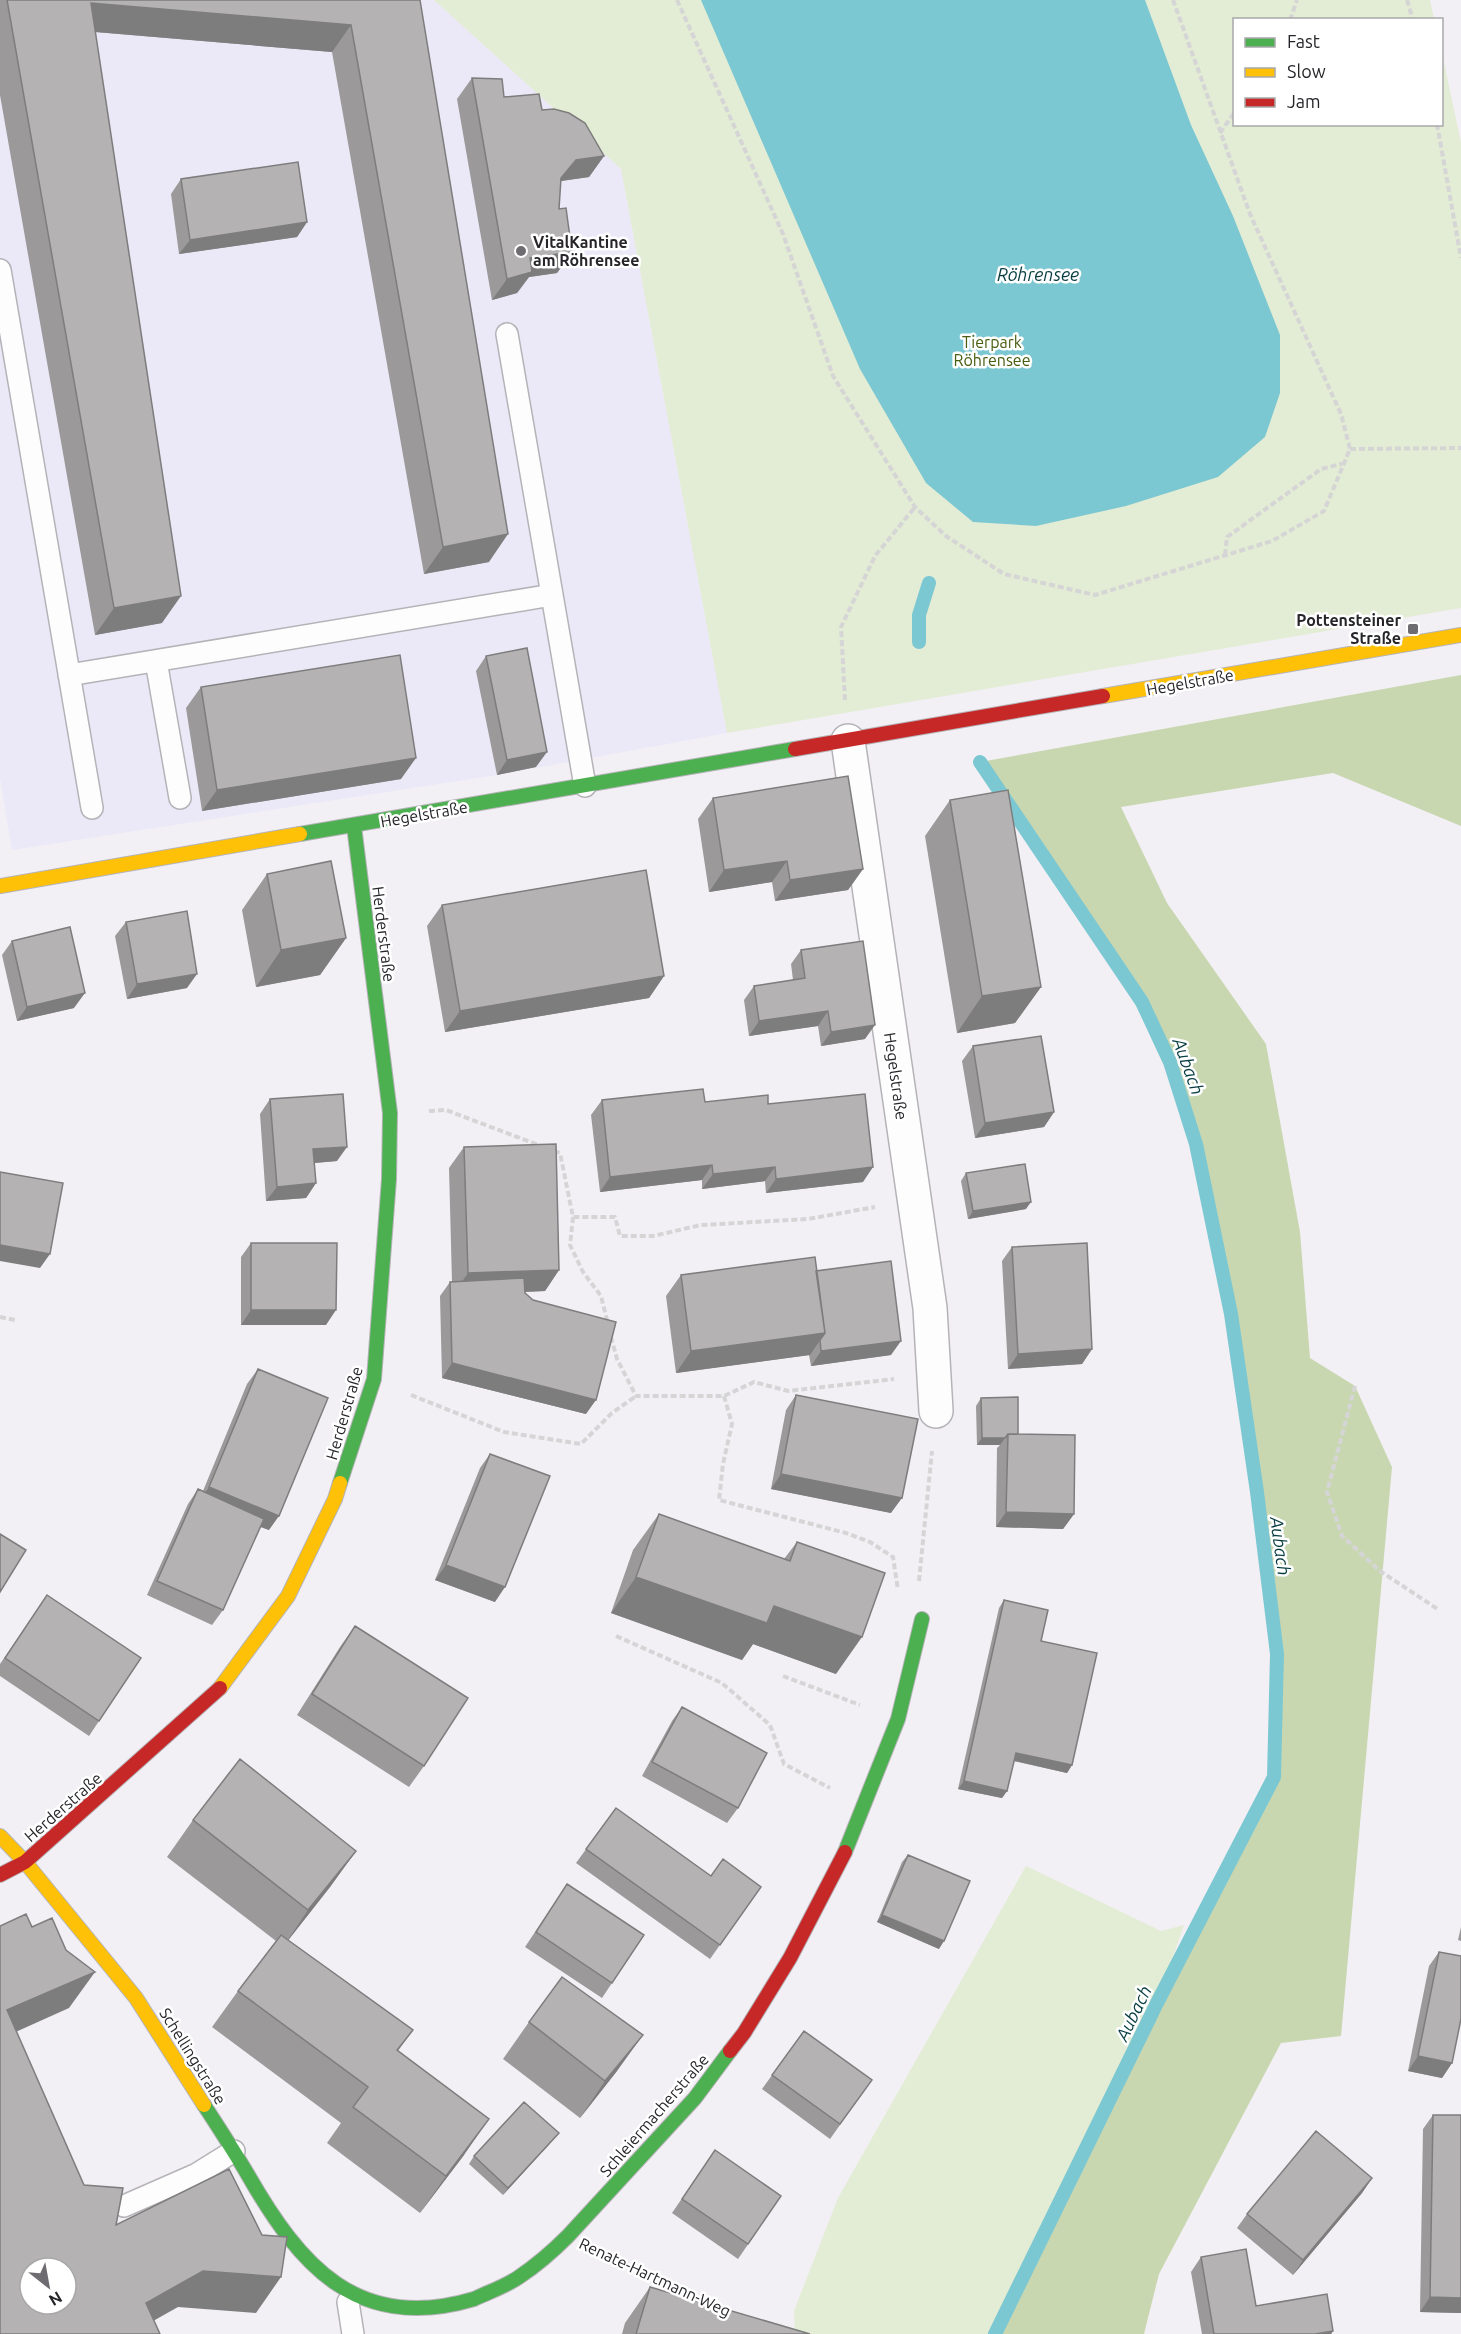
<svg xmlns="http://www.w3.org/2000/svg" width="1461" height="2334" font-family="Ubuntu,sans-serif">
  <style>
    .commercial { fill: #ebe8f7 }
    .green { fill: #e3ecd4 }
    .forest { fill: #c9d7b1 }
    .water { fill: #7cc8d2 }
    .lines { fill: none; stroke-linecap: round; stroke-linejoin: round }
    .stream { stroke: #7cc8d2; stroke-width: 14 }
    .lane-casing { stroke: #b5b3b7; stroke-width: 24 }
    .street-casing { stroke: #b5b3b7; stroke-width: 36 }
    .fast-casing { stroke: #b5b3b7; stroke-width: 16 }
    .slow-casing { stroke: #b5b3b7; stroke-width: 16 }
    .jam-casing { stroke: #b5b3b7; stroke-width: 16 }
    .path { stroke: #d5d5d6; stroke-width: 4; stroke-dasharray: 6 3; stroke-linecap: butt }
    .lane { stroke: #fdfdfe; stroke-width: 21 }
    .street { stroke: #fdfdfe; stroke-width: 33 }
    .fast { stroke: #4caf50; stroke-width: 14 }
    .slow { stroke: #ffc107; stroke-width: 14 }
    .jam { stroke: #c62828; stroke-width: 14 }
    .wall { fill: #9b9999 }
    .shaded-wall { fill: #7e7d7d }
    .building { fill: #b4b2b2; stroke: #7e7d7d; stroke-width: 1.5; fill-rule: evenodd }
    .poi-dot { fill: #6e6c70; stroke: #fff; stroke-width: 2 }
    .labels { text-anchor: middle; dominant-baseline: central; stroke-width: 5; stroke-linejoin: round; paint-order: stroke }
    .poi-label { font-size: 16px; font-weight: bold; fill: #272529; stroke: #fff; text-anchor: start }
    .park-label { font-size: 16px; fill: #475d0f; stroke: #fff }
    .street-label { font-size: 16px; fill: #272529; stroke: #fff }
    .water-label { font-size: 18px; font-style: italic; fill: #083d42; stroke: #fff }
  </style>
  <rect width="100%" height="100%" fill="#f2f0f5"/>
  <path class="commercial" d="M0 0H434L621 169 727 733 497 775 12 850 0 778Z"/>
  <path class="green" d="M434 0H1430L1434 19 1234 20V124H1442V53L1461 143V608L727 733 621 169Z
    M1026 1866 1161 1931 1184 1925 1157 2003 1015 2296 995 2334H795L794 2311 838 2198Z"/>
  <path class="forest" d="M1461 675V826L1333 773 1121 807 1167 903 1266 1044 1300 1232 1310 1358 1355 1386 1392 1467 1341 2036 1281 2043 1159 2274 1144 2334H995L1157 2003 1274 1777 1277 1654 1257 1492 1231 1314 1196 1144 1170 1062 1142 1002 980 762Z"/>
  <path class="water" d="M701 0H1145L1191 125 1233 216 1280 335V393L1265 437 1218 477 1126 506 1036 526 973 522 926 483 860 369Z"/>
  <g class="lines">
    <path class="stream" d="M919 642V615L929 583
      M980 762 1142 1002 1170 1062 1196 1144 1231 1314 1257 1492 1277 1654 1274 1777 1157 2003 995 2334"/>
    <defs>
      <path id="lane" d="M0 270 92 808
        M507 334 585 786
        M156 661 180 798
        M69 675 552 595
        M124 2206 197 2174 234 2151
        M348 2302 353 2334"/>
      <path id="street" d="M848 741 930 1308 936 1411"/>
      <path id="fast" d="M300 834 795 749
        M340 1483 374 1379 389 1179 390 1113 354 826
        M845 1852 898 1719 922 1619
        M204 2105C219 2128 234 2151 248 2175 299 2264 357 2334 474 2299 489 2292 506 2286 519 2277 537 2265 553 2251 568 2236L695 2098 730 2051"/>
      <path id="slow" d="M1103 696 1461 635
        M0 886 300 834
        M220 1688 288 1596 335 1499 340 1483
        M0 1836 25 1862 136 1998 204 2105"/>
      <path id="jam" d="M795 749 1103 696
        M0 1875 25 1862 220 1688
        M730 2051 744 2033 790 1958 845 1852"/>
    </defs>
    <use href="#lane" class="lane-casing"/>
    <use href="#street" class="street-casing"/>
    <use href="#fast" class="fast-casing"/>
    <use href="#slow" class="slow-casing"/>
    <use href="#jam" class="jam-casing"/>
    <path class="path" d="M677 0 783 234 833 376 915 507 946 536 1004 574 1095 595 1272 541 1324 511 1350 449 1341 414 1250 214 1173 0
      M1407 0 1413 20
      M1290 20 1297 0
      M1437 124 1461 258
      M1220 133 1234 113
      M1350 449 1461 448
      M1225 555 1227 537 1321 469 1345 463
      M845 700 841 627 875 556 915 507
      M429 1111 446 1110 541 1146
      M554 1151 560 1153 573 1217H615L620 1236H653L701 1225 808 1219 875 1207
      M573 1217 570 1245 583 1272 601 1296 608 1324
      M0 1317 15 1320
      M611 1337 617 1359 636 1396H724L754 1382 788 1391 894 1379
      M1355 1386 1327 1492 1342 1536 1380 1571 1439 1610
      M411 1395 504 1432 581 1444 612 1413 636 1396
      M724 1396 732 1424 723 1464 719 1500 846 1533 870 1542 893 1557 898 1590
      M919 1581 932 1451
      M616 1636 722 1683 770 1725 784 1764 830 1788
      M783 1676 860 1705
      M606 2254 719 2308"/>
    <use href="#lane" class="lane"/>
    <use href="#street" class="street"/>
    <use href="#fast" class="fast"/>
    <use href="#slow" class="slow"/>
    <use href="#jam" class="jam"/>
  </g>
  <path class="wall" d="M0 0H420L489 562 424 574 332 52 95 32 162 623 95 635 0 95Z
    M472 78 504 97 542 110 604 156 589 177 561 181 559 209 572 252 557 273 529 277 517 293 492 300 457 99Z
    M181 179 307 222 297 237 179 254 171 194Z
    M486 656 536 767 497 775 476 671Z
    M201 687 401 779 202 811 186 708Z
    M713 798 863 869 848 890 775 901 772 882 709 892 698 819Z
    M950 800 1041 987 1015 1023 957 1033 925 836Z
    M267 874 346 938 320 975 256 987 242 910Z
    M442 905 664 976 649 998 445 1032 427 926Z
    M126 922 187 988 127 999 115 936Z
    M12 941 74 1008 17 1021 2 955Z
    M801 950 865 1039 821 1046 818 1026 749 1036 744 1000 754 986 793 980 791 964Z
    M973 1046 1054 1112 1044 1127 975 1138 962 1061Z
    M270 1099 337 1161 314 1163 316 1183 306 1198 266 1201 260 1114Z
    M602 1100 768 1104 863 1182 766 1193 765 1181 702 1189V1180L600 1192 591 1115Z
    M464 1147 559 1270 545 1291 525 1292 586 1414 442 1378 440 1296 450 1282H452L449 1168Z
    M966 1173 1026 1209 968 1219 961 1181Z
    M251 1243 326 1325H241V1257Z
    M1012 1247 1092 1349 1082 1364 1008 1369 1002 1261Z
    M816 1271 891 1355 811 1366 809 1355 676 1373 666 1296 681 1275Z
    M258 1369 269 1530 260 1527 223 1610 212 1625 147 1595 188 1504 198 1489 203 1491 247 1384Z
    M796 1395 891 1513 771 1489 786 1410Z
    M981 1398 1018 1434 1074 1514 1063 1529 996 1527 997 1448 1000 1445H977L976 1406Z
    M490 1454 495 1602 435 1580 480 1468Z
    M659 1514 784 1559 797 1542 836 1674 753 1644 742 1660 611 1613 633 1550Z
    M47 1595 141 1658 89 1736 0 1676V1664Z
    M1004 1600 1041 1641 1072 1765 1067 1773 1014 1761 1007 1791 1002 1798 958 1789 999 1608Z
    M355 1626 424 1766 409 1787 297 1715 340 1647Z
    M682 1707 738 1808 727 1823 642 1776 672 1721Z
    M616 1808 711 1876 761 1887 710 1959 576 1863Z
    M193 1820 356 1851 330 1887 288 1940 413 2030 398 2051 464 2155 420 2213 327 2143 341 2123 212 2027 238 1991 276 1941 167 1857Z
    M908 1855 939 1949 877 1922 902 1862Z
    M567 1884 612 1983 602 1998 525 1947Z
    M1461 1927V1941L1458 1940Z
    M1439 1952 1452 2063 1442 2078 1408 2071 1429 1966Z
    M529 2022 617 2071 580 2118 503 2059Z
    M804 2031 872 2080 830 2139 762 2089Z
    M1433 2115H1461V2313L1420 2312 1423 2129Z
    M553 2140 503 2195 469 2164 474 2156Z
    M715 2150 781 2196 738 2259 672 2213Z
    M1372 2178 1362 2193 1293 2275 1237 2228 1247 2214Z
    M1201 2257 1256 2306 1333 2331 1331 2334H1202L1191 2272Z
    M650 2287 810 2334H622L625 2323Z"/>
  <path class="shaded-wall" d="M91 3 351 25 332 52 72 30Z
    M604 156 589 177 561 181V178L576 160Z
    M307 222 297 237 179 254 190 240Z
    M572 252 557 273 529 277 517 293 492 300 507 279 530 258Z
    M508 534 489 562 424 574 443 547Z
    M181 596 162 623 95 635 114 608Z
    M547 752 536 767 497 775 507 760Z
    M416 758 401 779 202 811 217 790Z
    M787 861 772 882 709 892 724 870Z
    M863 869 848 890 775 901 790 880Z
    M346 938 320 975 256 987 281 950Z
    M197 974 187 988 127 999 137 984Z
    M664 976 649 998 445 1032 460 1011Z
    M1041 987 1015 1023 957 1033 982 996Z
    M85 993 74 1008 17 1021 27 1007Z
    M828 1011 818 1026 749 1036 759 1021Z
    M875 1025 865 1039 821 1046 831 1032Z
    M1054 1112 1044 1127 975 1138 985 1123Z
    M347 1147 337 1161 303 1164 313 1149Z
    M712 1165 702 1180 600 1192 610 1177Z
    M775 1167 765 1181 702 1189 713 1174Z
    M873 1167 863 1182 766 1193 776 1179Z
    M316 1183 306 1198 266 1201 277 1187Z
    M1031 1202 1026 1209 968 1219 973 1211Z
    M0 1245 50 1254 40 1268 0 1261Z
    M559 1270 545 1291 453 1295 468 1273Z
    M251 1310H336L326 1325H241Z
    M825 1333 810 1355 676 1373 691 1351Z
    M901 1341 891 1355 811 1366 821 1351Z
    M1092 1349 1082 1364 1008 1369 1018 1354Z
    M452 1363 596 1400 586 1414 442 1378Z
    M982 1438H1005L1000 1445H977Z
    M781 1474 902 1498 891 1513 771 1489Z
    M209 1487 279 1516 269 1530 199 1502Z
    M1006 1512 1074 1514 1063 1529 996 1527Z
    M446 1565 505 1587 495 1602 435 1580Z
    M636 1577 774 1606 862 1637 836 1674 753 1644 742 1660 611 1613Z
    M1016 1753 1072 1765 1067 1773 1010 1760Z
    M964 1781 1007 1791 1002 1798 958 1789Z
    M356 1851 330 1887 283 1947 308 1910Z
    M882 1915 944 1941 939 1949 877 1922Z
    M95 1972 69 2008 0 2039 7 2010Z
    M643 2035 617 2071 580 2118 605 2081Z
    M1418 2056 1452 2063 1442 2078 1408 2071Z
    M489 2119 464 2155 420 2213 446 2176Z
    M559 2133 553 2140 503 2195 508 2188Z
    M1372 2178 1362 2193 1293 2275 1303 2260Z
    M203 2271 281 2277 256 2313 178 2307 130 2334 146 2303Z
    M1430 2297 1461 2298V2313L1420 2312Z
    M1333 2331 1331 2334H1315Z"/>
  <path class="building" d="M7 0H420L508 534 443 547 351 25 91 3 181 596 114 608Z
    M472 78 502 79 504 97 539 94 542 110 554 109 569 113 585 123 604 156 576 160 561 178 559 209 566 208 572 252 530 258 532 272 507 279Z
    M298 162 307 222 190 240 181 179Z
    M527 648 547 752 507 760 486 656Z
    M400 655 416 758 217 790 201 687Z
    M848 776 863 869 790 880 787 861 724 870 713 798Z
    M1008 790 1041 987 982 996 950 800Z
    M331 861 346 938 281 950 267 874Z
    M646 870 664 976 460 1011 442 905Z
    M187 911 197 974 137 984 126 922Z
    M70 927 85 993 27 1007 12 941Z
    M863 941 875 1025 831 1032 828 1011 759 1021 754 986 805 978 801 950Z
    M1041 1036 1054 1112 985 1123 973 1046Z
    M703 1089 705 1102 768 1095V1104L865 1094 873 1167 776 1179 775 1167 713 1174 712 1165 610 1177 602 1100Z
    M343 1094 347 1147 313 1149 316 1183 277 1187 270 1099Z
    M556 1144 559 1270 468 1273 464 1147Z
    M1025 1164 1031 1202 973 1211 966 1173Z
    M0 1172 63 1183 50 1254 0 1245Z
    M251 1243H337L336 1310H251Z
    M1087 1243 1092 1349 1018 1354 1012 1247Z
    M815 1257 825 1333 691 1351 681 1275Z
    M891 1261 901 1341 821 1351 820 1340 825 1333 816 1271Z
    M524 1278 525 1293 533 1300 616 1322 596 1400 452 1363 450 1282Z
    M258 1369 328 1398 279 1516 209 1487Z
    M796 1395 918 1419 902 1498 781 1474Z
    M1018 1397V1434H1008L1005 1438H982L981 1398Z
    M1008 1434 1075 1435 1074 1514 1006 1512Z
    M490 1454 550 1476 505 1587 446 1565Z
    M198 1489 264 1519 223 1610 157 1581Z
    M659 1514 790 1561 797 1542 885 1573 862 1637 774 1606 767 1623 636 1577Z
    M0 1534 26 1550 0 1592Z
    M47 1595 141 1658 99 1721 5 1658Z
    M1004 1600 1048 1610 1041 1641 1097 1653 1072 1765 1016 1753 1007 1791 964 1781Z
    M355 1626 468 1698 424 1766 312 1694Z
    M682 1707 767 1753 738 1808 652 1762Z
    M240 1759 356 1851 308 1910 193 1820Z
    M616 1808 711 1876 723 1859 761 1887 720 1945 586 1849Z
    M908 1855 970 1881 944 1941 882 1915Z
    M567 1884 644 1935 612 1983 536 1932Z
    M26 1914 32 1927 52 1918 66 1950 95 1972 7 2010 84 2185 123 2188 116 2225 229 2169 262 2235 287 2237 281 2277 203 2271 146 2303 160 2334H0V1926ZM30 2268H66V2304H30Z
    M281 1935 413 2030 397 2050 489 2119 446 2176 353 2107 368 2087 238 1991Z
    M1439 1952 1461 1956V2019L1452 2063 1418 2056Z
    M562 1977 643 2035 605 2081 529 2022Z
    M804 2031 872 2080 840 2124 772 2075Z
    M524 2102 559 2133 508 2188 474 2156Z
    M1433 2115H1461V2298L1430 2297Z
    M1316 2131 1372 2178 1303 2260 1247 2214Z
    M715 2150 781 2196 748 2244 682 2199Z
    M1246 2249 1256 2306 1327 2294 1333 2331 1315 2334H1214L1201 2257Z
    M650 2287 810 2334H636Z"/>
  <g class="poi-dot">
    <circle cx="521" cy="251" r="6"/>
    <rect x="1407" y="623" width="12" height="12" rx="3"/>
  </g>
  <g class="labels">
    <g class="poi-label">
      <text x="533" y="242">VitalKantine<tspan x="533" dy="18">am Röhrensee</tspan></text>
      <text x="1401" y="620" text-anchor="end">Pottensteiner<tspan x="1401" dy="18">Straße</tspan></text>
    </g>
    <g class="park-label">
      <text x="992" y="342">Tierpark<tspan x="992" dy="18">Röhrensee</tspan></text>
    </g>
    <g class="street-label">
      <text transform="translate(1190 682) rotate(-10)">Hegelstraße</text>
      <text transform="translate(424 814) rotate(-10)">Hegelstraße</text>
      <text transform="translate(384 934) rotate(83)">Herderstraße</text>
      <text transform="translate(896 1076) rotate(82)">Hegelstraße</text>
      <text transform="translate(344 1413) rotate(-74)">Herderstraße</text>
      <text transform="translate(63 1807) rotate(-41)">Herderstraße</text>
      <text transform="translate(193 2056) rotate(58)">Schellingstraße</text>
      <text transform="translate(654 2115) rotate(-49)">Schleiermacherstraße</text>
      <text transform="translate(655 2277) rotate(25)">Renate-Hartmann-Weg</text>
    </g>
    <g class="water-label">
      <text x="1038" y="274">Röhrensee</text>
      <text transform="translate(1189 1066) rotate(70)">Aubach</text>
      <text transform="translate(1281 1546) rotate(82)">Aubach</text>
      <text transform="translate(1133 2013) rotate(-64)">Aubach</text>
    </g>
  </g>
  <rect x="1233" y="18" width="210" height="108" fill="#ffffff" stroke="#a9a8a9" stroke-width="1.5"/>
  <rect x="1245" y="38" width="30" height="9" fill="#4caf50" stroke="#a9a8a9" stroke-width="1.5"/>
  <text x="1287" y="48" font-size="18" fill="#272529">Fast</text>
  <rect x="1245" y="68" width="30" height="9" fill="#ffc107" stroke="#a9a8a9" stroke-width="1.5"/>
  <text x="1287" y="78" font-size="18" fill="#272529">Slow</text>
  <rect x="1245" y="98" width="30" height="9" fill="#c62828" stroke="#a9a8a9" stroke-width="1.5"/>
  <text x="1287" y="108" font-size="18" fill="#272529">Jam</text>
  <g transform="translate(48 2286) rotate(149)"><circle r="28" fill="#ffffff" stroke="#a9a8a9" stroke-width="1.5"/>
  <path d="M0-4.5L10 22L0 15L-10 22Z" fill="#6e6c70"/>
  <text y="-9" font-size="16" font-weight="bold" text-anchor="middle" fill="#272529">N</text>
  </g>
</svg>
